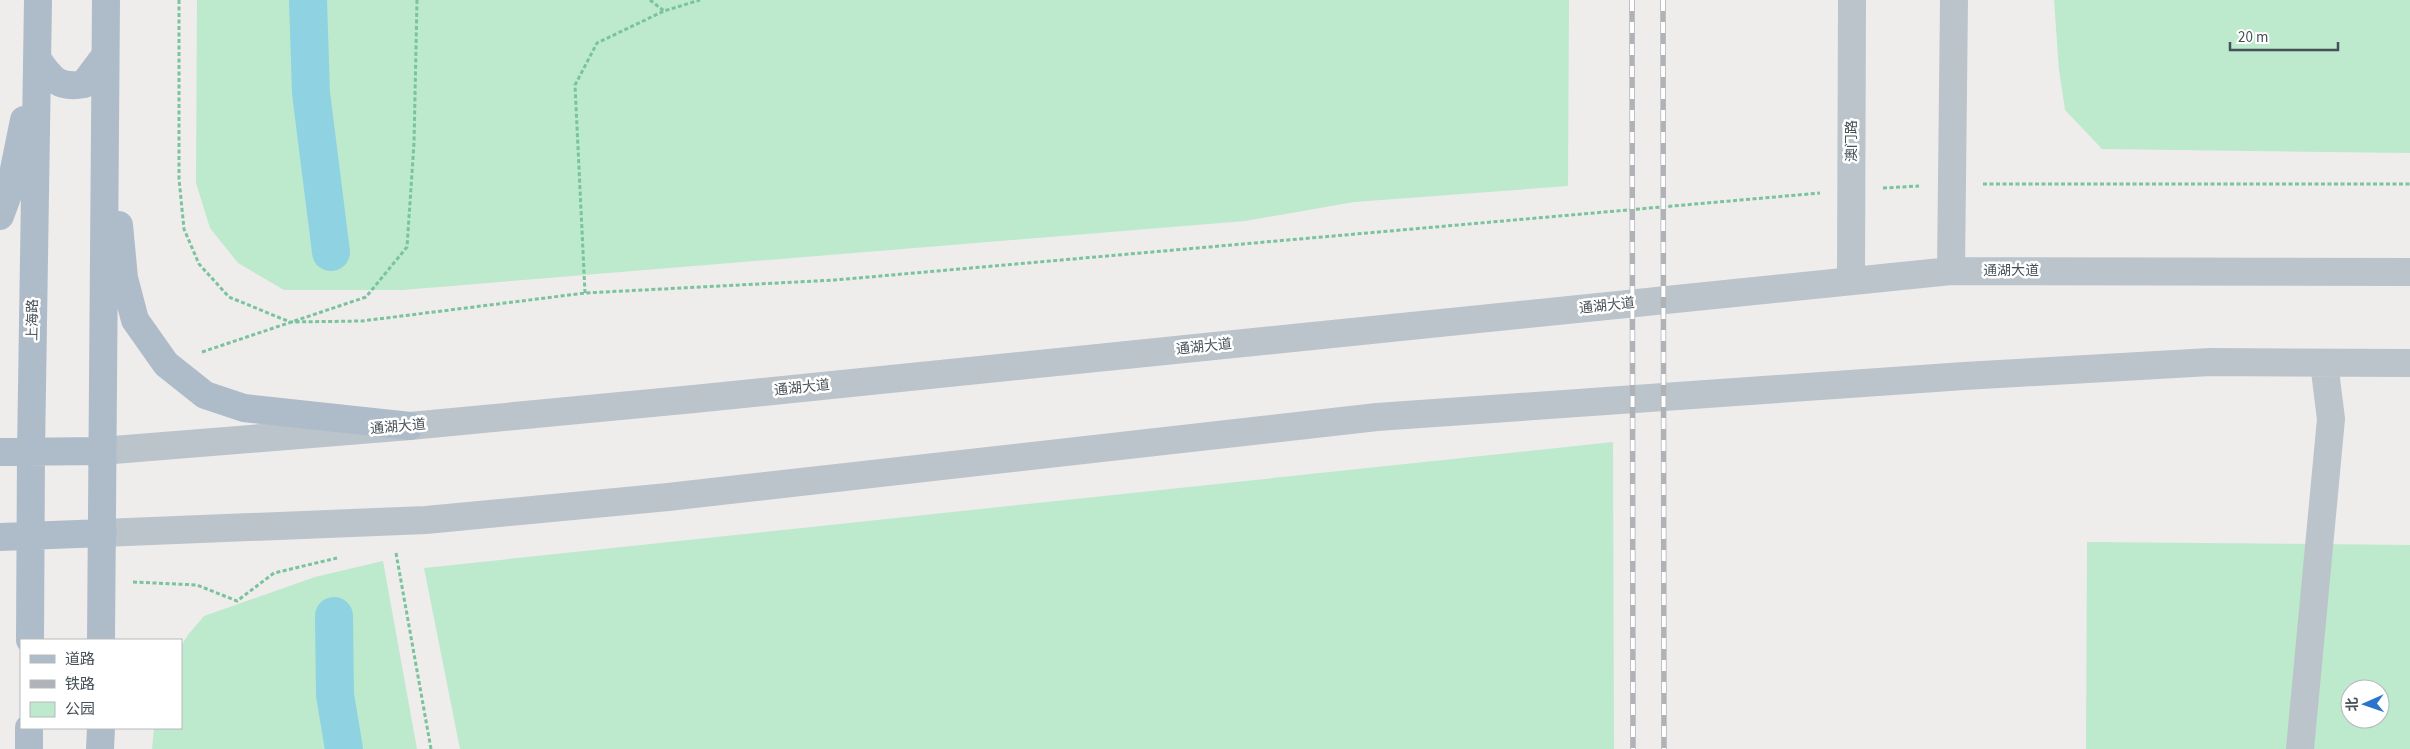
<svg xmlns="http://www.w3.org/2000/svg" width="2410" height="749" font-family="'Source Sans 3','Noto Sans SC',sans-serif">
  <style>
    .green { fill: #bde9cd; fill-rule: evenodd }
    .lines { fill: none; stroke-linecap: round; stroke-linejoin: round }
    .canal { stroke: #8fd2e2; stroke-width: 38 }
    .path { stroke: #79c39d; stroke-width: 3; stroke-dasharray: 4 2.5; stroke-linecap: butt }
    .minor { stroke: #bbc4ca; stroke-width: 28 }
    .major { stroke: #aebcc9; stroke-width: 28 }
    .rail-casing { stroke: #afb2b6; stroke-width: 5.5 }
    .rail { stroke: #fff; stroke-width: 4; stroke-dasharray: 11; stroke-linecap: butt }
    .labels { text-anchor: middle; dominant-baseline: central; stroke-width: 5; stroke-linejoin: round; paint-order: stroke }
    .street-label { font-size: 14px; fill: #465057; stroke: #fff }
  </style>
  <rect width="100%" height="100%" fill="#efecec"/>
  <path class="green" d="M197 0H1569L1568 186 1354 202 1245 221 402 290H284L238 263 210 228 196 183Z
    M2054 0H2410V153L2102 149 2065 110 2059 70Z
    M1613 442 1614 749H460L424 568Z
    M2087 542 2410 545V749H2086ZM2350 689H2380V719H2350Z
    M383 561 417 749H152L154 728H181V646L188 635 204 616 315 577Z"/>
  <g class="lines">
    <path class="canal" d="M308 0 311 93 331 252
      M334 616 335 695 344 749"/>
    <path class="path" d="M179 0V179L184 229 199 264 229 297 290 322 362 321 585 293 835 280 1820 193
      M650 0 664 11
      M1983 184H2410
      M1883 188 1919 186
      M585 293 575 85 597 43 664 11 700 0
      M202 352 366 297 407 247 414 143 417 0
      M396 553 431 749
      M133 582 197 585 237 601 274 573 337 558"/>
    <path class="minor" d="M1951 271 1954 0
      M1851 281 1852 0
      M101 451 410 426 694 399 1951 271 2410 272
      M103 533 426 520 668 497 1377 417 1964 376 2210 362 2410 363
      M2300 749 2331 419 2324 363"/>
    <path class="major" d="M38 60C51 79 59 89 84 84L105 56
      M0 216 10 189 24 120
      M119 225 124 278 135 320 166 364 205 395 244 408 410 426
      M0 452 101 451
      M0 537 103 533
      M30 640 31 452 38 0
      M101 640 106 0
      M29 749V728
      M100 749 101 728"/>
    <defs>
      <path id="rail" d="M1632 0 1633 749
        M1663 0 1664 749"/>
    </defs>
    <use href="#rail" class="rail-casing"/>
    <use href="#rail" class="rail"/>
  </g>
  <g class="labels">
    <g class="street-label">
      <text transform="translate(1852 141) rotate(-90)">澳门路</text>
      <text x="2011" y="271">通湖大道</text>
      <text transform="translate(1607 306) rotate(-6)">通湖大道</text>
      <text transform="translate(33 320) rotate(-89)">上海路</text>
      <text transform="translate(1204 347) rotate(-6)">通湖大道</text>
      <text transform="translate(802 388) rotate(-6)">通湖大道</text>
      <text transform="translate(398 427) rotate(-5)">通湖大道</text>
    </g>
  </g>
  <rect x="20" y="639" width="162" height="90" fill="#ffffff" stroke="#b5b9bc"/>
  <rect x="30" y="655" width="25" height="8" fill="#aebcc9" stroke="#b5b9bc"/>
  <text x="65" y="664" font-size="15" fill="#465057">道路</text>
  <rect x="30" y="680" width="25" height="8" fill="#afb2b6" stroke="#b5b9bc"/>
  <text x="65" y="689" font-size="15" fill="#465057">铁路</text>
  <rect x="30" y="702" width="25" height="15" fill="#bde9cd" stroke="#b5b9bc"/>
  <text x="65" y="714" font-size="15" fill="#465057">公园</text>
  <g transform="translate(2365 704) rotate(268)"><circle r="24" fill="#ffffff" stroke="#b5b9bc"/>
  <path d="M0-4L9 19L0 12L-9 19Z" fill="#2a74cb"/>
  <text y="-8" font-size="14" font-weight="bold" text-anchor="middle" fill="#465057">北</text>
  </g>
  <path d="M2230 42v8h108v-8" fill="none" stroke="#465057" stroke-width="2.5"/>
  <text x="2238" y="42" font-size="15" fill="#465057" stroke="#ffffff" stroke-width="4" paint-order="stroke">20 m</text>
</svg>
